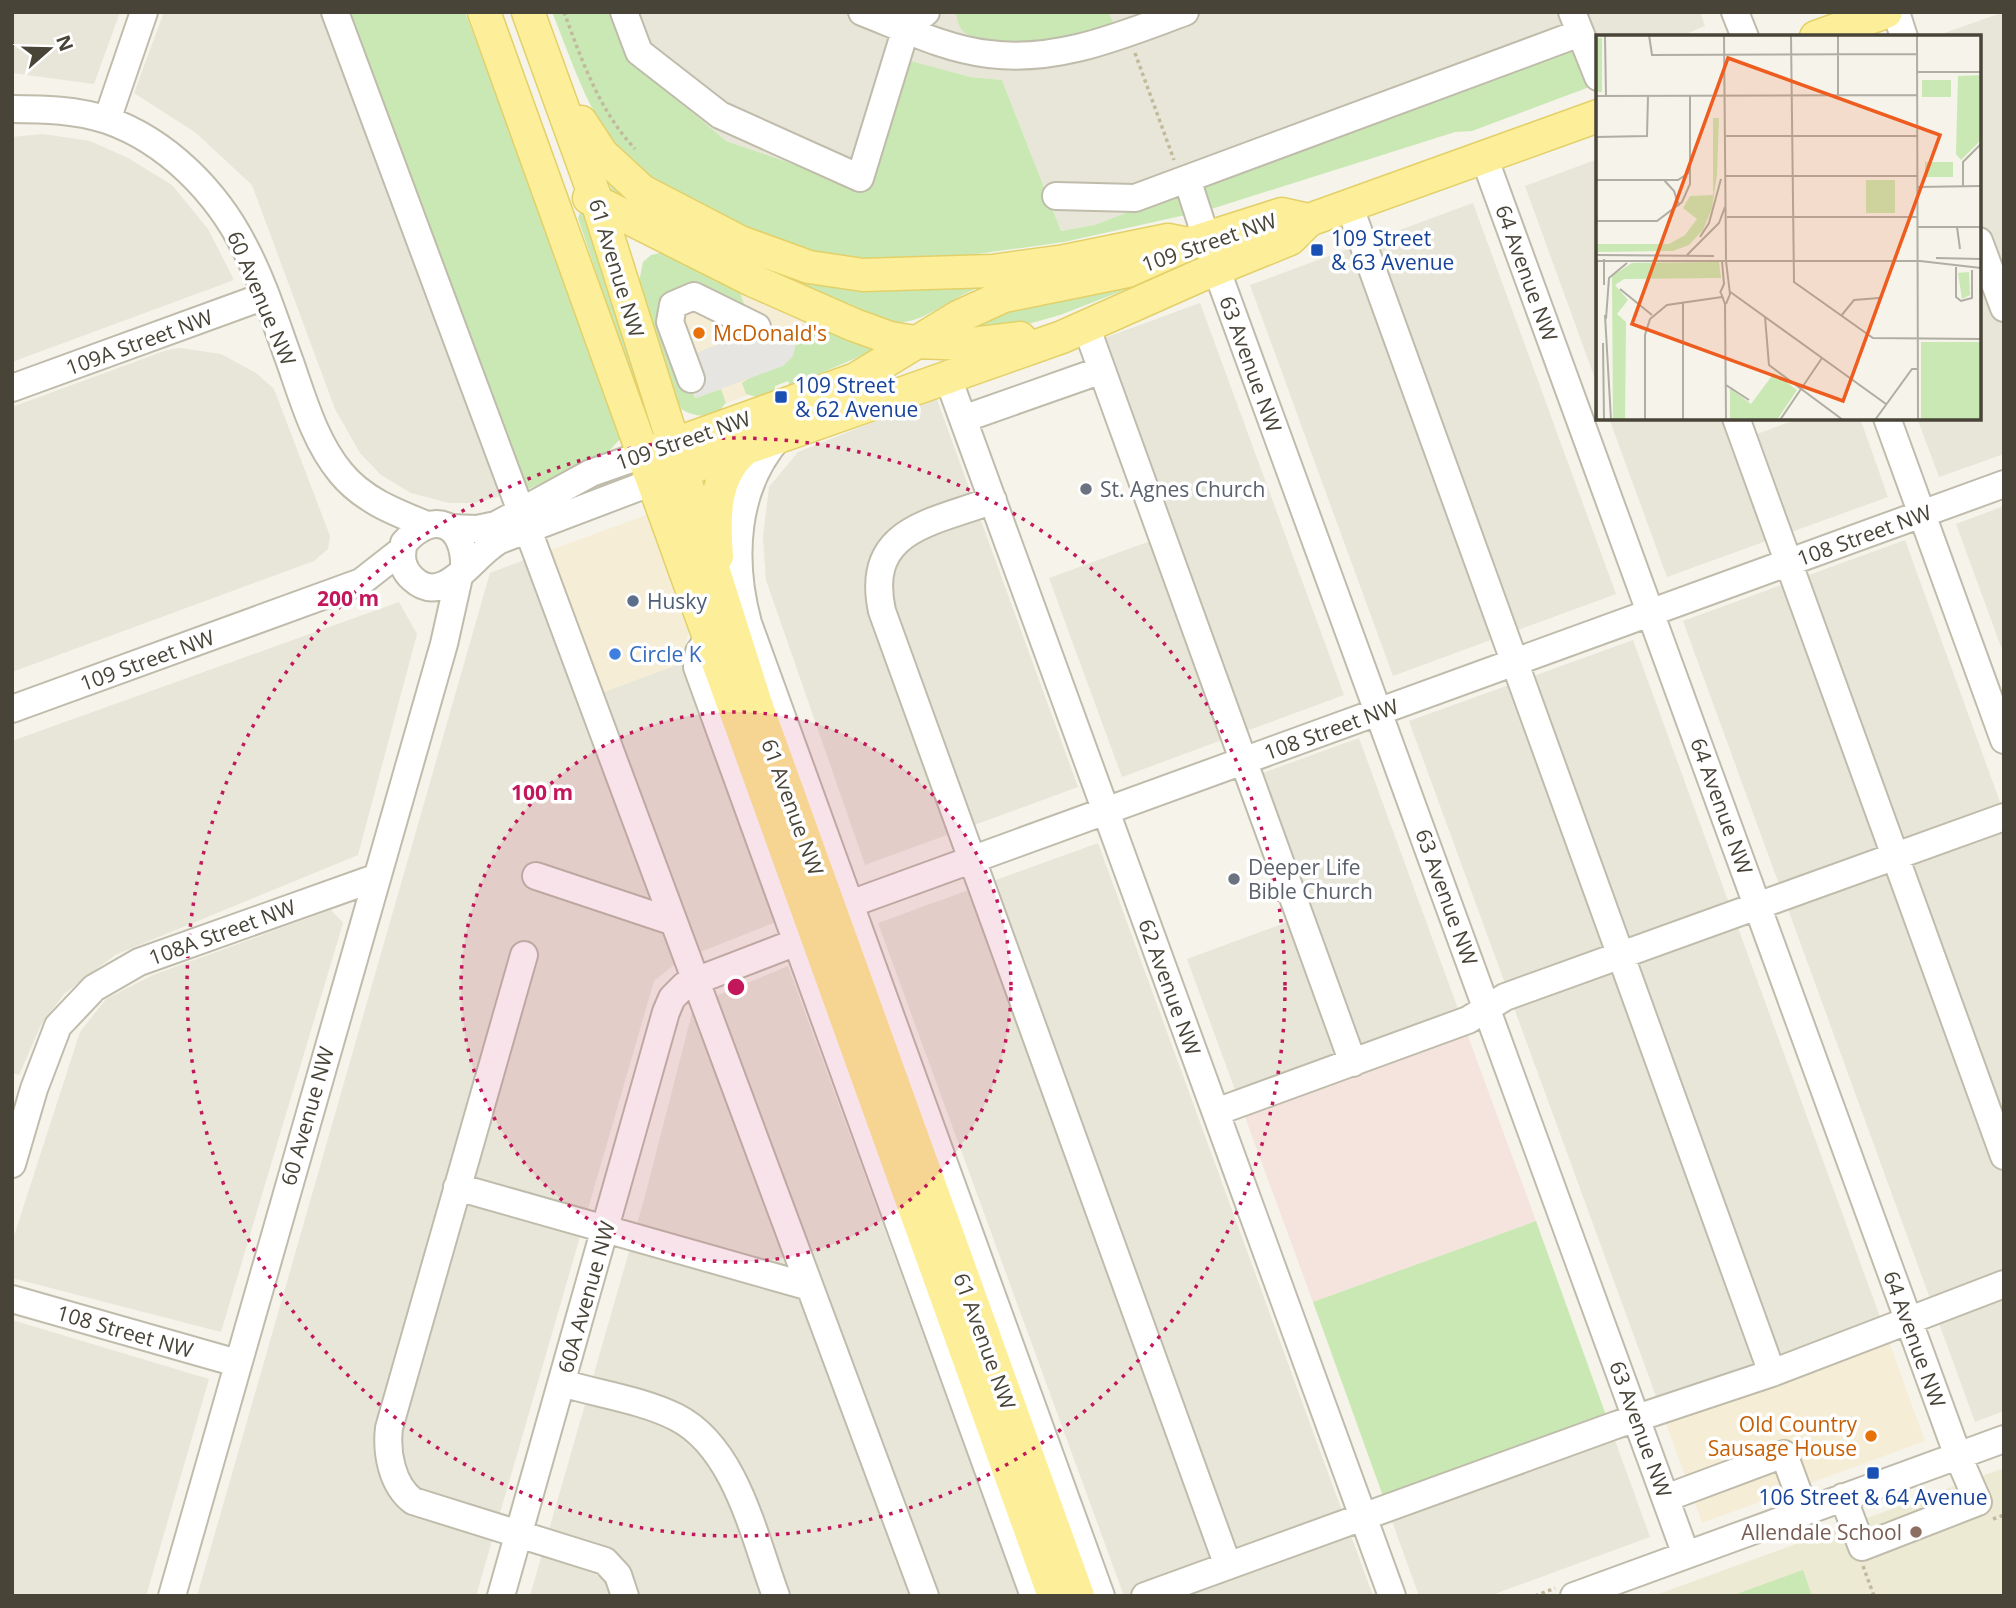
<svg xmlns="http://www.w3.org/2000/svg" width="2016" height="1608" font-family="'Open Sans',sans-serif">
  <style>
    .residential { fill: #e8e6d8 }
    .commercial { fill: #f6edd6 }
    .education { fill: #edead4 }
    .medical { fill: #f5e4de }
    .green { fill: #c9e8b3 }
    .parking { fill: #e6e5e1 }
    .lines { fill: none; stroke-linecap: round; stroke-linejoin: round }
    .minor-casing { stroke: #c0bcac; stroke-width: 30 }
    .major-casing { stroke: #e3d069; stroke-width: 35 }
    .path { stroke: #c2ba9d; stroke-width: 3.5; stroke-dasharray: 3.5 3.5; stroke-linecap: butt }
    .minor { stroke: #fff; stroke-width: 26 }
    .major { stroke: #fdef9a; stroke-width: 32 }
    .ring { fill: none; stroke: #c2185b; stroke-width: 3.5; stroke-dasharray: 3.5 7 }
    .transit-dot { fill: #1a4fb4; stroke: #fff; stroke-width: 2.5 }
    .food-dot { fill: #e8710a; stroke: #fff; stroke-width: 2.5 }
    .worship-dot { fill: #6b7280; stroke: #fff; stroke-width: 2.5 }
    .service-dot { fill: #5c6f8a; stroke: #fff; stroke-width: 2.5 }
    .shop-dot { fill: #3f7fe0; stroke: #fff; stroke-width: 2.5 }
    .education-dot { fill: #8d6e63; stroke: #fff; stroke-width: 2.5 }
    .labels { text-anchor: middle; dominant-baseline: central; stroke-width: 7; stroke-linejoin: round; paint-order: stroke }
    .transit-label { font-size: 21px; fill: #164399; stroke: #fff; text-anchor: start }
    .street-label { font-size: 21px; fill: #494438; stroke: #fff }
    .food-label { font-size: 21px; fill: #c56008; stroke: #fff; text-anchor: start }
    .worship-label { font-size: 21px; fill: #5b616d; stroke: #fff; text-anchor: start }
    .service-label { font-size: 21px; fill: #4e5e75; stroke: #fff; text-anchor: start }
    .shop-label { font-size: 21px; fill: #366cbe; stroke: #fff; text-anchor: start }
    .education-label { font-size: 21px; fill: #785e54; stroke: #fff; text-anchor: end }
    .inset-road { fill: none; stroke: #b0ada3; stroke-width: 2 }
    .view { fill: #ee5c1f; fill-opacity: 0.15; stroke: #ee5c1f; stroke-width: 3.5 }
    .inset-edge { fill: none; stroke: #494438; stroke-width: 3.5 }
    .centre { fill: #c2185b; stroke: #fff; stroke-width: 3.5 }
    .ring-label { font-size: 21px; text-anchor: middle; font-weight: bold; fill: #c2185b; stroke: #fff; stroke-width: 7; stroke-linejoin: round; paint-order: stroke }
  </style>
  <rect width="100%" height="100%" fill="#f5f3ea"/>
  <path class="residential" d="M12 12H120L94 84 12 73Z
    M164 12H346L526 490 474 503H449L411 493 381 475 360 453 335 409 252 185 196 133 134 93Z
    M610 12H1700L1705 26 1679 37H1598V44L1594 38 1094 225 1061 231 1002 80 970 77 903 60 863 188 726 141 626 56Z
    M2004 12V454L1939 477 1917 418H1979V37H1933Z
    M43 134 90 141 128 158 172 185 208 229 234 280 12 362V137Z
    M1598 159V387L1525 186Z
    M1473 203 1616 594 1393 676 1250 285Z
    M1200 303 1344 695 1122 777 1049 578 1156 539 1085 345Z
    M180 348 221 354 256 373 274 389 330 536 328 549 314 561 12 672V407L167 350Z
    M936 397 1078 787 865 865 766 580 763 537 769 487 798 452Z
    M1609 418H1742L1749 437 1800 418H1860L1888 497 1667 577Z
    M2004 506V655L1956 524Z
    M1905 540 2004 813V1411L1975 1422 1683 621Z
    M548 551 601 693 682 663 776 922 680 960 654 981 476 1596H197L490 573Z
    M399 602 417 634 358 855 115 955 64 994 41 1025 19 1075 12 1073V741Z
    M1633 640 1887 1336 1664 1418 1409 721Z
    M1359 738 1465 1028 1242 1109 1187 959 1293 920 1243 780Z
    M1098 843 1373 1596H1124L878 923Z
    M331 910 343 923 221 1332 12 1278V1242L80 1032 106 999 153 975Z
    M788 966 1019 1596H530L645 1196 694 1005Z
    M12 1320 209 1379 146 1596H12Z
    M1607 1418 1650 1537 1489 1596H1419L1384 1499Z"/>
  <path class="commercial" d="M662 255 873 345 864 352 710 409 680 402 649 260Z
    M649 514 689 628 682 663 601 693 548 551Z
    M1887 1336 1925 1441 1702 1523 1664 1418Z"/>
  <path class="education" d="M2004 1468V1596H1653Z"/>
  <path class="medical" d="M1465 1028 1536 1221 1313 1302 1242 1109Z"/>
  <path class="green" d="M346 12H465L625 434 602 458 526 490Z
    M552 12H610L626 56 726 141 863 188 903 59 970 77 1002 80 1061 231 1094 225 1579 43 1592 86 1472 131 1455 132 1208 210 1064 242 970 255 969 259C857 267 803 259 702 208 675 194 643 178 623 155 588 114 572 61 552 12Z
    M956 12H1108L1113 22 1111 25C1081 35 990 53 964 32 959 28 957 19 956 12Z
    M608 178 764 264 983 286C956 294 921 326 895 322L894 326 786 281 613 196Z
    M580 213H585L644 390 647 416 644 415 578 218Z
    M664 252 739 290 747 312 691 289 659 301 695 398 721 389 726 403C723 405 722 409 719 411 709 421 683 414 676 404L639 282 643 262 651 255Z
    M1171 272 1060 315 1021 326 961 332 1011 309Z
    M825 327 874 343 873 351 790 386 788 381 775 386V390L757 397 746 394 742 383C763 367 789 373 796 343L783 336 802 329Z
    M1536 1221 1607 1418 1384 1499 1313 1302Z
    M1803 1570 1812 1596H1731Z"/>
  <path class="parking" d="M739 336 796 344 793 356 783 366 696 398 681 359Z"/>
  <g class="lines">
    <defs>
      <path id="minor" d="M335 12 925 1596
        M624 12 639 52 720 115 860 178 906 28
        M862 12C903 28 945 49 989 54 1058 63 1122 35 1185 12
        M1572 12 1598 77
        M1735 12 1745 37
        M1896 12 1904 37
        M906 28 926 12
        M12 109C44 109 77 110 107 120 167 141 217 192 245 248 264 284 276 324 290 362 303 399 315 442 341 473 363 500 395 512 427 525
        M107 120 144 12
        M1484 157 1958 1456 1978 1502 1862 1547 1843 1497
        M1187 179 1216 268 1686 1555
        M1056 196 1135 198 1580 33
        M1349 205 1772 1373
        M1979 241 2004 308
        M1086 326 1353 1063
        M948 378 1392 1596
        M691 379 670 322 673 305 694 296 757 327
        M12 388 265 296
        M1736 418 2004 1156
        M1887 418 2004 740
        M963 419 1102 370
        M780 436C734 487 731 560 748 623L1101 1596
        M993 500C933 523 864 528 882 611L1228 1566
        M450 528 477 529 496 525 591 473 645 454
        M464 569C466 524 434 508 404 543 400 557 402 569 413 579 445 608 473 554 500 540L655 481
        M709 638 699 652 697 667 1034 1596
        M12 709 361 582 402 550
        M536 876 674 922
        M524 955 389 1428C386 1453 392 1485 413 1501L605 1561 618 1575 625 1596
        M1216 1112 1468 1020 1505 997 2004 817
        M12 1164 34 1089 58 1026 94 988 139 962 375 878
        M457 1187 810 1287
        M12 1299 237 1363
        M562 1383C598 1394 642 1400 676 1417 736 1447 754 1537 776 1596
        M1666 1498 1784 1454 1805 1511
        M172 1596 444 644 459 577
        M501 1596 666 1012 672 998 685 985 815 935 849 905 861 900 2004 484
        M1145 1596 1616 1425 1772 1373 2004 1284
        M1574 1596 2004 1439"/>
      <path id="major" d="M484 12 1054 1596
        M528 12 598 205 756 704 1078 1596
        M1816 37 1886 12
        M581 122 602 154 642 191 740 242 809 267 863 275 992 271 1065 261 1168 240 1188 244
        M589 198 752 280 854 325 890 338 915 342 971 344 1020 338
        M655 451 856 379 960 316 1004 296 1127 271 1188 244 1282 214 1309 220
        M662 478 1062 337 1199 276 1290 239 1309 220 1598 116
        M717 556C714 518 713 475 745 449"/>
    </defs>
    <use href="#minor" class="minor-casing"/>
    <use href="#major" class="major-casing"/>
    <path class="path" d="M564 12C582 61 599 110 635 149
      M1135 53 1174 160
      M1993 1519 2004 1515
      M1863 1566 1874 1596
      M1535 1596 1555 1588"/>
    <use href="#minor" class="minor"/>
    <use href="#major" class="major"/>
  </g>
  <circle cx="736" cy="987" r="275" fill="#c2185b" fill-opacity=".12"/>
  <g class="ring">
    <circle cx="736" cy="987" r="275"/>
    <circle cx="736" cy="987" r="549"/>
  </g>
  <g class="transit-dot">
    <rect x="1310" y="243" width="14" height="14" rx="3.5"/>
    <rect x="774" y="390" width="14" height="14" rx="3.5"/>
    <rect x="1866" y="1466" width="14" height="14" rx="3.5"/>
  </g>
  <g class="food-dot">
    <circle cx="699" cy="333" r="7"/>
    <circle cx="1871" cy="1436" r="7"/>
  </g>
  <g class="worship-dot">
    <circle cx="1086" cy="489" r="7"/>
    <circle cx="1234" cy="879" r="7"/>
  </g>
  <circle class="service-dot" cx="633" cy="601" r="7"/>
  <circle class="shop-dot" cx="615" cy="654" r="7"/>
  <circle class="education-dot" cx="1916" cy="1532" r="7"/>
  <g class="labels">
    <g class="transit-label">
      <text x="1331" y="238">109 Street<tspan x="1331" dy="24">&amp; 63 Avenue</tspan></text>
      <text x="795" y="385">109 Street<tspan x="795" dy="24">&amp; 62 Avenue</tspan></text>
      <text x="1873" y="1497" text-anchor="middle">106 Street &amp; 64 Avenue</text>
    </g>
    <g class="street-label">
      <text transform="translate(1209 242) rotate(-19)">109 Street NW</text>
      <text transform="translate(617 268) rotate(73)">61 Avenue NW</text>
      <text transform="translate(1527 273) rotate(70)">64 Avenue NW</text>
      <text transform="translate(262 298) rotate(67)">60 Avenue NW</text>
      <text transform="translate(139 342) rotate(-20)">109A Street NW</text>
      <text transform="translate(1251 364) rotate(70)">63 Avenue NW</text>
      <text transform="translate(683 440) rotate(-19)">109 Street NW</text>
      <text transform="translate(1864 535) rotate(-20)">108 Street NW</text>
      <text transform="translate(147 660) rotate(-20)">109 Street NW</text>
      <text transform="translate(1331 729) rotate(-20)">108 Street NW</text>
      <text transform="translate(1722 806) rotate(70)">64 Avenue NW</text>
      <text transform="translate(793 807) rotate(70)">61 Avenue NW</text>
      <text transform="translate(1447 897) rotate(70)">63 Avenue NW</text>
      <text transform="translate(222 932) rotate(-20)">108A Street NW</text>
      <text transform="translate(1170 987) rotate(70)">62 Avenue NW</text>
      <text transform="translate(307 1116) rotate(-74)">60 Avenue NW</text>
      <text transform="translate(586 1297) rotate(-74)">60A Avenue NW</text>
      <text transform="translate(125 1331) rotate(16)">108 Street NW</text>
      <text transform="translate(1915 1339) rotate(70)">64 Avenue NW</text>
      <text transform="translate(985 1341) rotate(70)">61 Avenue NW</text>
      <text transform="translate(1641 1429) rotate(70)">63 Avenue NW</text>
    </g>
    <g class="food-label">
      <text x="713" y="333">McDonald's</text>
      <text x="1857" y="1424" text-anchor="end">Old Country<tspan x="1857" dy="24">Sausage House</tspan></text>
    </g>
    <g class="worship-label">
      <text x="1100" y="489">St. Agnes Church</text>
      <text x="1248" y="867">Deeper Life<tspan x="1248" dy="24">Bible Church</tspan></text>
    </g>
    <g class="service-label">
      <text x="647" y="601">Husky</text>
    </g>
    <g class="shop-label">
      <text x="629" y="654">Circle K</text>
    </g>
    <g class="education-label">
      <text x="1902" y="1532">Allendale School</text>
    </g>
  </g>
  <g transform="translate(1596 35)">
    <rect width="385" height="385" fill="#f5f3ea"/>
    <path d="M0 3H6V57H0ZM385 40V105L365 125 360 119 362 41ZM326 45H355V62H326ZM117 83H123L121 140 116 173 107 195 93 210 77 216 0 217V209H73L89 200 101 184 87 173 94 161 117 160ZM329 127H357V142H329ZM270 145H299V178H270ZM123 227 125 243 28 244 19 250 32 265 21 279 30 287 29 385H17L16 241 36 228ZM373 237 374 260 366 264 362 238ZM325 307H385V385H325ZM178 338 201 355 181 385H134V353L155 369Z" fill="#c9e8b3"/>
    <path class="inset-road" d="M9 0 10 61M53 0 56 20 321 19M128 0 130 226M195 0 198 247 277 303 385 304M242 0V60M321 0 322 385M321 37H385M0 61 321 60M128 101H321M0 102 51 101 52 61M129 141H321M0 145H82L94 137M68 145 78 156 83 171M367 151V127L385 109M321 152 385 151M131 182H321M0 186H61L86 167 94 149V61M321 192H385M361 192 364 214M104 202 113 188 125 144M0 220 118 221M91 220 123 188 129 172M340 223 385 224M1 224V385M0 226H324L385 233M360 232V262L365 266 376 263V235M8 250V224M24 254 56 280M133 256 290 369M124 258 128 249 126 226M125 258 129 269 130 385M87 268V385M130 269 134 259 130 226M9 280 15 385M245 281 258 265 283 263M169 282 173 330 247 385M10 284 13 243 31 228M7 308 8 385M130 350 153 365M49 385V300L54 284 71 270 126 262M184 385 226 323M279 385 316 334H322"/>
    <path class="view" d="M132 23 344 100 247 366 36 289Z"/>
    <rect width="385" height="385" class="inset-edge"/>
  </g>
  <circle cx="736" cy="987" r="10" class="centre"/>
  <g class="ring-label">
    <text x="348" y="606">200 m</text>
    <text x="542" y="800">100 m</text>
  </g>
  <rect width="2016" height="1608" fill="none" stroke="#494438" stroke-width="28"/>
  <g transform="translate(49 49) rotate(70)" stroke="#ffffff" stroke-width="5" paint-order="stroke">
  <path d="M0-5L12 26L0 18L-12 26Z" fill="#494438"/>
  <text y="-10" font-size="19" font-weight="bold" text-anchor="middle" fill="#494438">N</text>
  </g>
</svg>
